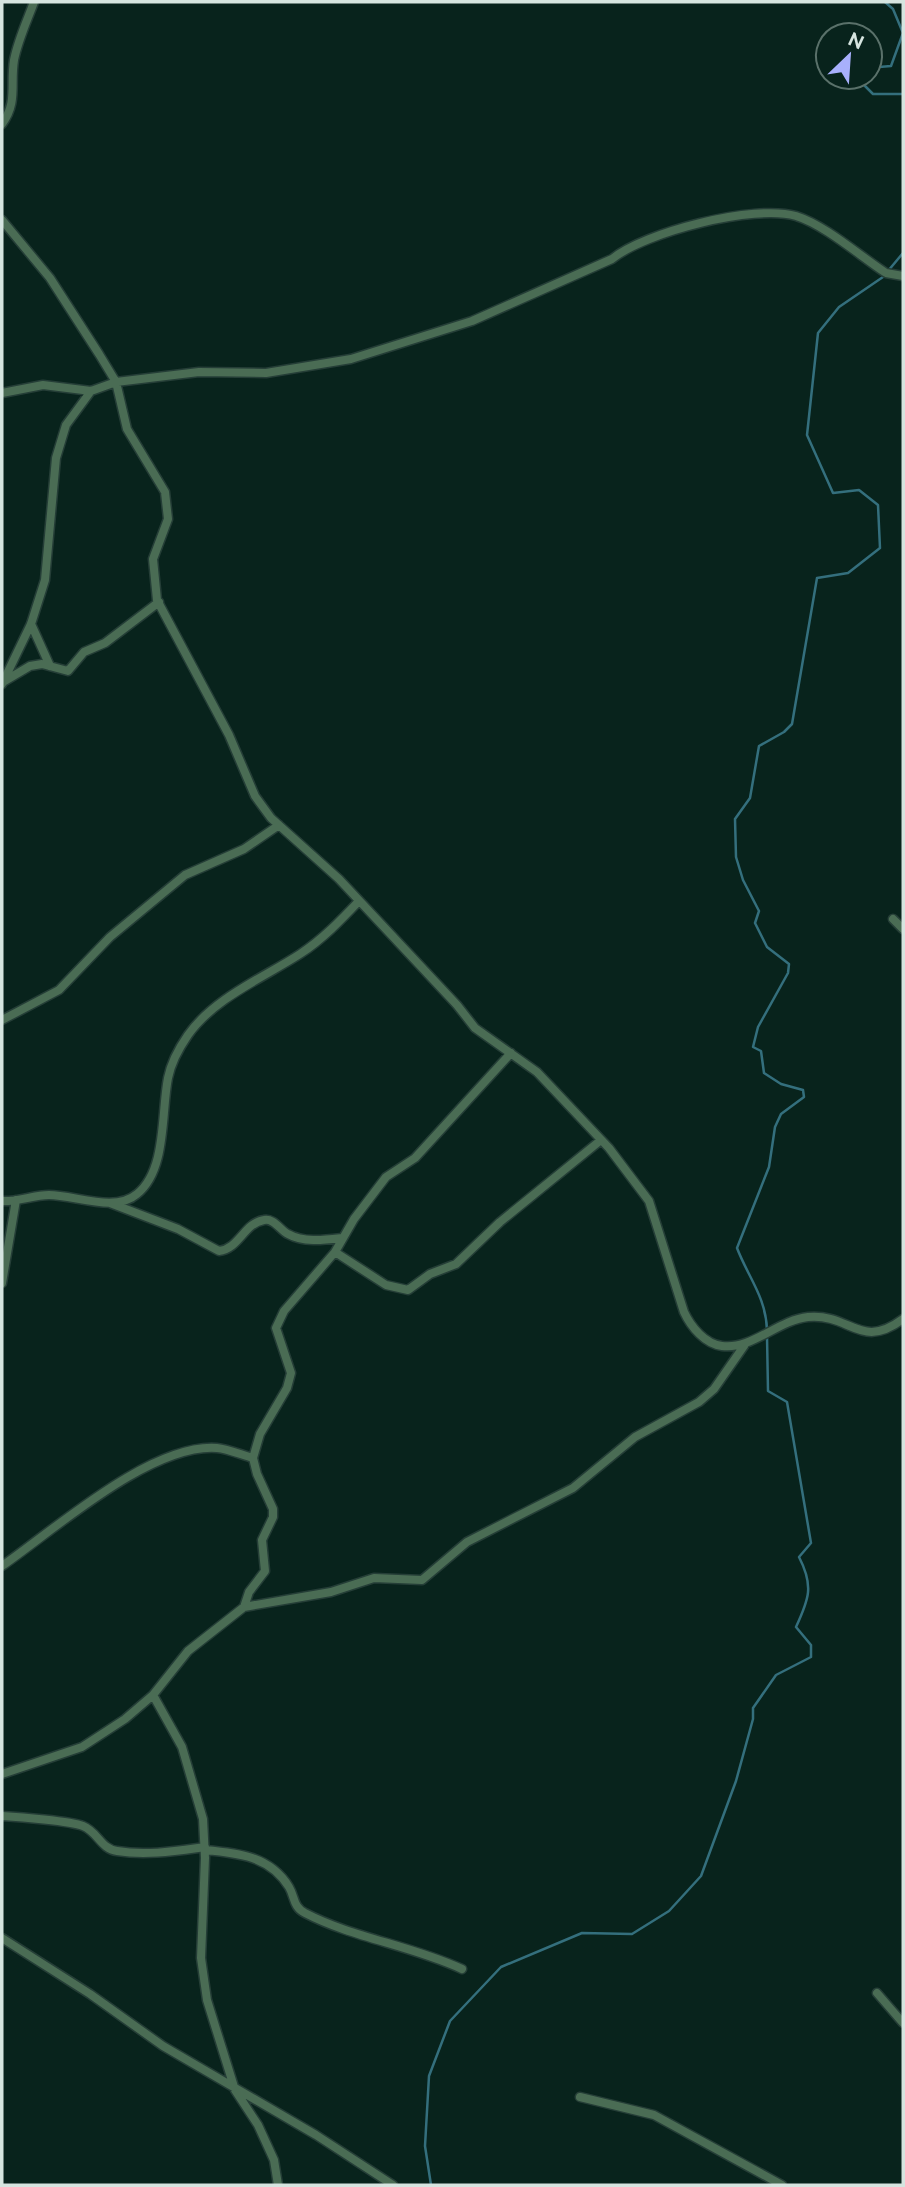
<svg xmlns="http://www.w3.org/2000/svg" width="905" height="2187" font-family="Raleway,sans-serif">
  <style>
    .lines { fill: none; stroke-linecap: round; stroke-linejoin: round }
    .stream { stroke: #346f7d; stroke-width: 2.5 }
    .street-casing { stroke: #253e37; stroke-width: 11 }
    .street { stroke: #4a6c54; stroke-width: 8 }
  </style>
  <rect width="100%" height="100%" fill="#08231c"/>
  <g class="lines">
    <path class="stream" d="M870 74 879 67 891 66 903 33 893 9 885 2
      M867 77 863 84 873 94H903
      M767 1330C766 1297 748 1277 737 1248L769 1167 775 1127 781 1114 804 1097 803 1090 781 1084 764 1073 761 1051 753 1047 758 1027 788 973 789 964 767 947 755 923 759 911 743 880 736 857 735 819 750 798 759 746 784 732 792 724 817 578 848 573 880 548 878 505 859 490 833 493 807 435 818 333 839 307 883 277 903 253
      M431 2185 425 2146 429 2076 450 2021 501 1967 582 1933 632 1934 669 1911 701 1876 736 1781 753 1719V1708L776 1675 811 1657V1645L796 1627C809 1599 814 1586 799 1557L811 1543 787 1402 768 1391 767 1336"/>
    <defs>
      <path id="street" d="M2 124C18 102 10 85 14 60 18 40 27 21 34 2
        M2 220 50 278 99 354 116 382 127 429 165 492 168 519 153 559 157 600 229 735 255 796 271 818 339 879 457 1005 475 1028 537 1072 609 1148 649 1201 684 1312C691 1327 705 1344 722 1346 752 1350 778 1320 808 1317 851 1313 860 1351 903 1319
        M2 393 43 385 91 391 116 382 199 372 266 373 351 359 472 321 612 259C645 232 754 204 796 216 825 225 860 256 886 273L903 276
        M31 624 50 666
        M3 682 30 666 42 664 68 671 84 652 105 643 159 602
        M2 684 31 624 45 580 56 458 66 425 91 391
        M893 919 903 929
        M2 1020 59 990 110 937 185 875 244 849 279 825
        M2 1201C18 1202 33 1195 49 1195 75 1195 115 1213 137 1194 167 1170 161 1113 168 1078 171 1063 179 1048 188 1035 214 998 263 978 300 954 323 939 341 920 359 901
        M110 1203 178 1229 219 1251C239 1249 244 1223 264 1220 274 1218 280 1230 288 1234 304 1243 325 1240 343 1238
        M335 1252 386 1285 408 1290 430 1274 456 1264 500 1222 601 1140
        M2 1283 16 1200
        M2 1566C54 1530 151 1443 217 1448 228 1449 242 1455 253 1458
        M244 1607 249 1592 265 1571 262 1540 273 1517V1509L257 1474 253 1458 260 1434 287 1388 291 1373 276 1328 284 1311 335 1252 354 1219 386 1177 415 1158 511 1053
        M153 1695 182 1747 203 1819 205 1858 201 1958 207 2000 235 2090 258 2125 274 2160 278 2185
        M2 1774 82 1747 125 1719 153 1695 188 1651 244 1607 331 1592 374 1578 422 1580 467 1542 573 1488 635 1437 699 1402 714 1389 746 1343
        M2 1816C18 1817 71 1821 83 1826 98 1832 101 1849 117 1851 146 1856 176 1851 205 1847
        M205 1850C238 1853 270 1856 289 1887 295 1897 293 1907 305 1913 353 1938 410 1945 462 1969
        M2 1938 90 1994 163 2046 316 2135 393 2185
        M877 1993 903 2023
        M580 2097 654 2115 782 2185"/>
    </defs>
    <use href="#street" class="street-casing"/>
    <use href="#street" class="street"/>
  </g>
  <rect width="905" height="2187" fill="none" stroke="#d6e5e0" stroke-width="7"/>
  <g transform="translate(849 56) rotate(25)"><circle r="33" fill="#08231c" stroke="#5a716a" stroke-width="2"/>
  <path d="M0-5L12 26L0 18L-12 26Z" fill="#a8b0fc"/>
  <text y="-10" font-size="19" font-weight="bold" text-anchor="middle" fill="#d6e5e0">N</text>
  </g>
</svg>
